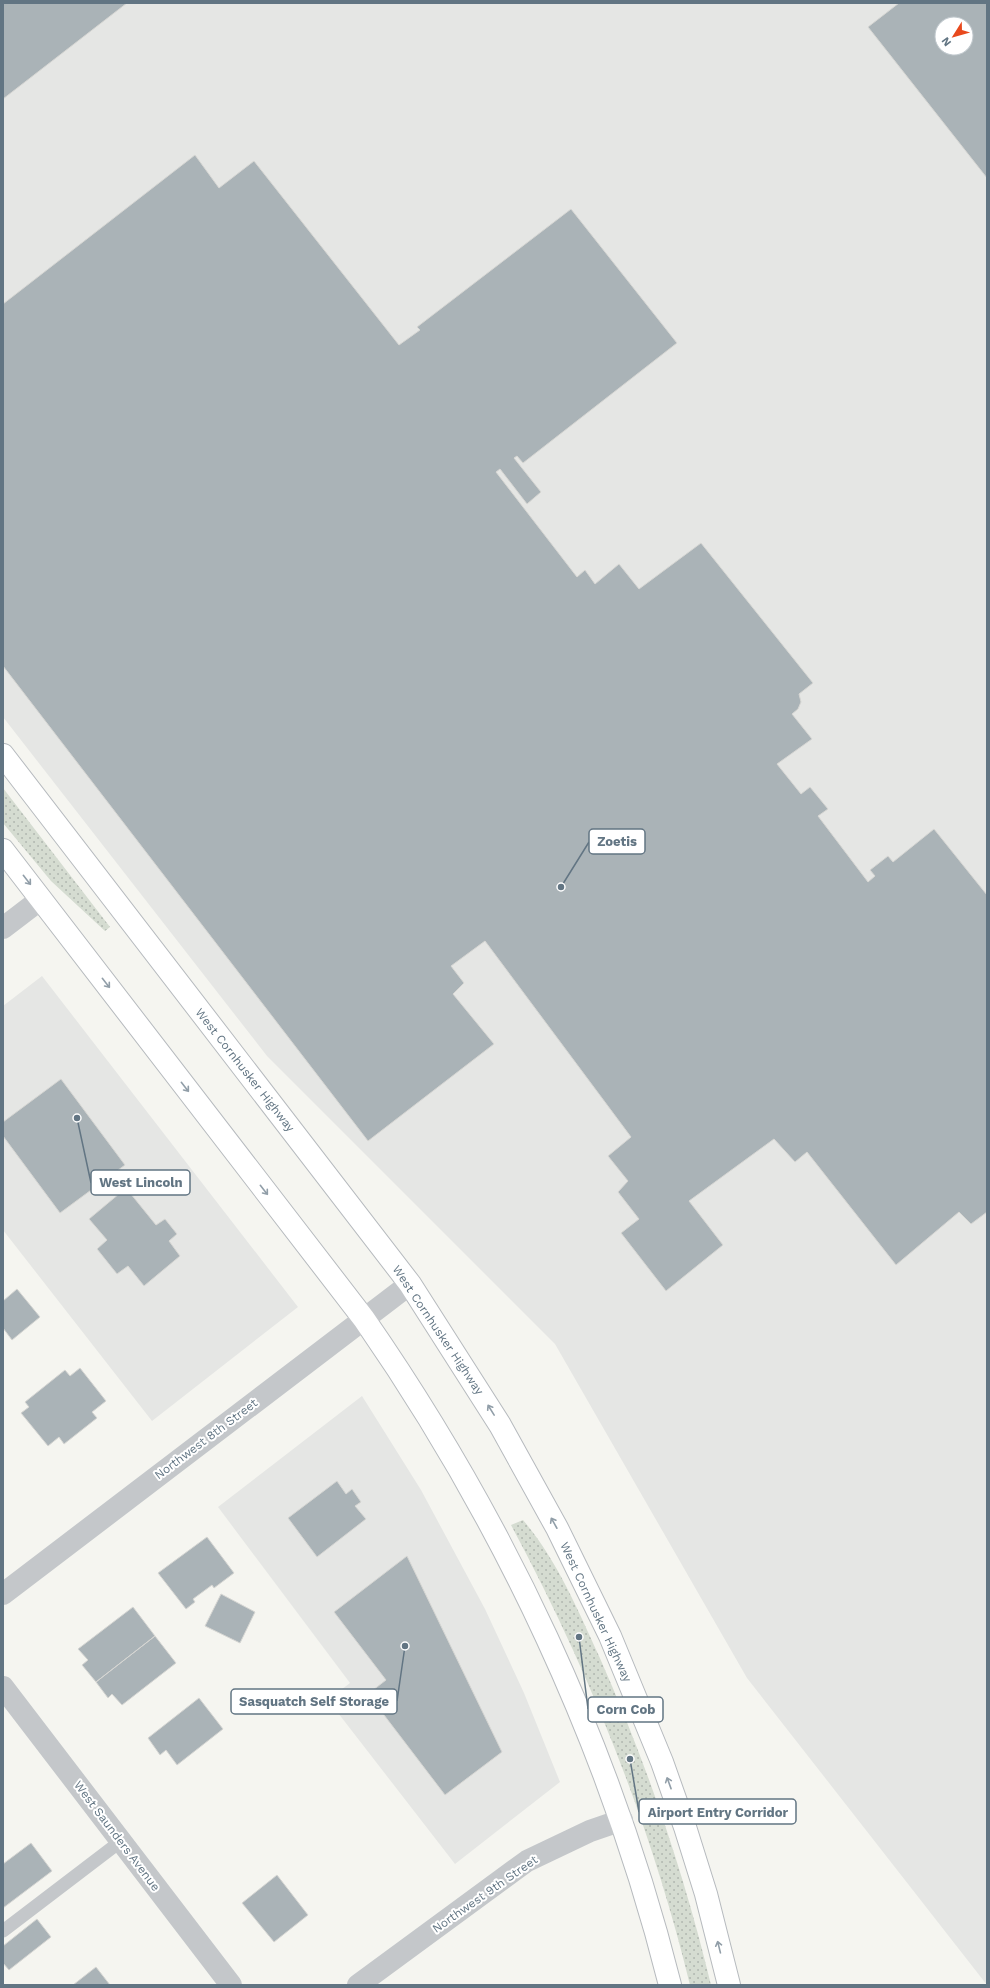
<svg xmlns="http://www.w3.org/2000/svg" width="990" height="1988" font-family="'Work Sans',sans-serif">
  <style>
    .built { fill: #e5e6e4; fill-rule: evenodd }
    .garden { fill: url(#garden-dots) }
    .building { fill: #aab3b7; stroke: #d6d6d3; fill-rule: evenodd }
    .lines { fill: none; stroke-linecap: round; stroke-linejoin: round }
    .primary-casing { stroke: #b6babe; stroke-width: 24 }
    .service { stroke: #c4c7ca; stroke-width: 13 }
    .minor { stroke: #c4c7ca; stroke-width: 22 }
    .primary { stroke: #fff; stroke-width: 22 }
    .oneway { stroke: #919ea8 }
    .labels { text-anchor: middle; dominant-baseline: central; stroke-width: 4; stroke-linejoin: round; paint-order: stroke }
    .street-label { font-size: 12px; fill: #627583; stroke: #fff }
    .leader { fill: none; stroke: #627583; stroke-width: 1.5 }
    .callout-dot { fill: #627583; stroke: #fff; stroke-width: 1.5 }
    .callout { fill: #fff; stroke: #627583; stroke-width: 1.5 }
    .callout-label { font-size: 13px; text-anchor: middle; font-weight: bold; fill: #627583 }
  </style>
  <defs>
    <pattern id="garden-dots" width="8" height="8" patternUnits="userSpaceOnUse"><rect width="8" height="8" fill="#d5dcd1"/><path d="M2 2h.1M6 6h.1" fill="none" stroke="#b0b7af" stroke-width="1.8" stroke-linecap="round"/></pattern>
  </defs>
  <rect width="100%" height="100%" fill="#f5f5f0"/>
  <path class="built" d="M3 3H987V1985L747 1678 555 1344 267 1056 3 717ZM942 24H966V48H942Z
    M42 976 298 1307 152 1421 3 1230V1006Z
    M362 1396 421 1490 485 1609 524 1693 560 1782 455 1864 328 1700 350 1683 218 1507Z"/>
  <path class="garden" d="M3 788 110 927 105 931 51 881 3 823Z
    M523 1520C557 1560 577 1608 599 1656 646 1762 684 1872 711 1985H690C651 1825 589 1670 511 1525Z"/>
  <path class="building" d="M3 3H127L3 99Z
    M899 3H987V178L868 27ZM942 24H966V48H942Z
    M195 155 219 188 254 161 399 345 420 330 417 327 571 209 677 343 523 463 517 456 514 458 541 492 527 504 500 469 496 472 577 577 585 570 595 584 619 564 639 589 701 543 813 683 799 694 801 702 798 709 792 714 812 739 777 764 801 794 810 787 828 809 818 816 868 882 875 876 870 870 888 856 893 862 934 829 987 895V1212L971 1224 959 1212 896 1265 807 1152 795 1162 774 1139 689 1201 723 1245 666 1291 621 1233 639 1219 618 1192 628 1181 608 1156 631 1137 485 941 451 966 464 983 453 994 494 1044 368 1141 3 666V304Z
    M61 1079 125 1165 60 1213 3 1136V1122Z
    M126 1188 156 1225 165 1219 177 1234 169 1241 180 1256 144 1286 128 1266 117 1274 97 1249 107 1240 89 1219Z
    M17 1289 40 1317 12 1340 3 1328V1301Z
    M80 1368 106 1401 92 1412 97 1418 64 1444 59 1437 48 1446 21 1413 29 1407 25 1402 65 1370 70 1376Z
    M337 1481 346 1494 352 1489 361 1502 355 1506 366 1519 317 1557 288 1518Z
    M207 1537 234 1573 214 1588 212 1585 193 1599 195 1602 186 1609 158 1573Z
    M407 1556 502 1752 445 1795 368 1694 386 1680 334 1612Z
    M221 1594 255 1612 240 1643 205 1626Z
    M133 1607 155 1636 96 1682 82 1665 88 1660 78 1649Z
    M155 1636 176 1663 122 1705 112 1694 108 1698 96 1682Z
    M199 1698 223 1729 177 1765 166 1750 160 1755 148 1738Z
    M31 1843 52 1871 3 1908V1864Z
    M277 1875 308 1915 274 1942 242 1903Z
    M37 1919 51 1937 9 1970 3 1963V1946Z
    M96 1967 110 1985H73Z"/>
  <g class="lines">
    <defs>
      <path id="primary" d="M3 755 410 1284 500 1425 557 1528 610 1636 662 1762 685 1827 706 1894 729 1985
        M3 850 364 1319C504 1521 610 1746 670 1985"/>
    </defs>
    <use href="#primary" class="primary-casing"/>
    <path class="service" d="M3 1931 121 1841"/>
    <path class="minor" d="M3 928 41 899
      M3 1594 410 1284
      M3 1687 231 1985
      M358 1985 527 1861 590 1831 622 1820"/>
    <use href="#primary" class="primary"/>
  </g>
  <defs><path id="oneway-shaft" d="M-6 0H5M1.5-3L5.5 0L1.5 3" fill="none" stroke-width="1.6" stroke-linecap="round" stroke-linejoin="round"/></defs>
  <g class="oneway">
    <use href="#oneway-shaft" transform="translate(27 880) rotate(52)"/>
    <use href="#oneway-shaft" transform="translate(106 983) rotate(52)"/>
    <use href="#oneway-shaft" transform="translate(185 1087) rotate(52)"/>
    <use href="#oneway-shaft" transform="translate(264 1190) rotate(52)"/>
    <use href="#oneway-shaft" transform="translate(491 1410) rotate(-122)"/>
    <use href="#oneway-shaft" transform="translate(554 1523) rotate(-119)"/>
    <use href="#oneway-shaft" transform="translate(669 1783) rotate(-110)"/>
    <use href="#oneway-shaft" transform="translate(719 1947) rotate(-104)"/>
  </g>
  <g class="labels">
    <g class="street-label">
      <text transform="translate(245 1070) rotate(52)">West Cornhusker Highway</text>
      <text transform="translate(438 1330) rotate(56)">West Cornhusker Highway</text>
      <text transform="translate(206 1439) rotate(-37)">Northwest 8th Street</text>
      <text transform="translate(596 1612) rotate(65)">West Cornhusker Highway</text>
      <text transform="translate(117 1836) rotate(53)">West Saunders Avenue</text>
      <text transform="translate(485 1894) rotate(-35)">Northwest 9th Street</text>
    </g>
  </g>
  <path class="leader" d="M561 887L589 842M77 1118L91 1183M405 1646L397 1701M579 1637L588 1709M630 1759L639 1812"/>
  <g class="callout-dot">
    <circle cx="561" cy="887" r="4"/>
    <circle cx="77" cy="1118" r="4"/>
    <circle cx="405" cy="1646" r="4"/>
    <circle cx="579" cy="1637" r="4"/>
    <circle cx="630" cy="1759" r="4"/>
  </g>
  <g class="callout">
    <rect x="589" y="829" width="56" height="25" rx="4"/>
    <rect x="91" y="1170" width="99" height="25" rx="4"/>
    <rect x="231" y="1689" width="166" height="25" rx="4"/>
    <rect x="588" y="1697" width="75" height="25" rx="4"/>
    <rect x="639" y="1799" width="157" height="25" rx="4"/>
  </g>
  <g class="callout-label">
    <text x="617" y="846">Zoetis</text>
    <text x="141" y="1187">West Lincoln</text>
    <text x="314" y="1706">Sasquatch Self Storage</text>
    <text x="626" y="1714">Corn Cob</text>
    <text x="718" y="1817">Airport Entry Corridor</text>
  </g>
  <rect width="990" height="1988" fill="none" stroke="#627583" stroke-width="8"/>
  <g transform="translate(954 36) rotate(233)"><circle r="19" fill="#ffffff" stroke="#c0c8cd"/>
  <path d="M0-3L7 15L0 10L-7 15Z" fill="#e8491d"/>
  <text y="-6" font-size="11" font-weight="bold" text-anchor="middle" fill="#627583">N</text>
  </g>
</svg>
